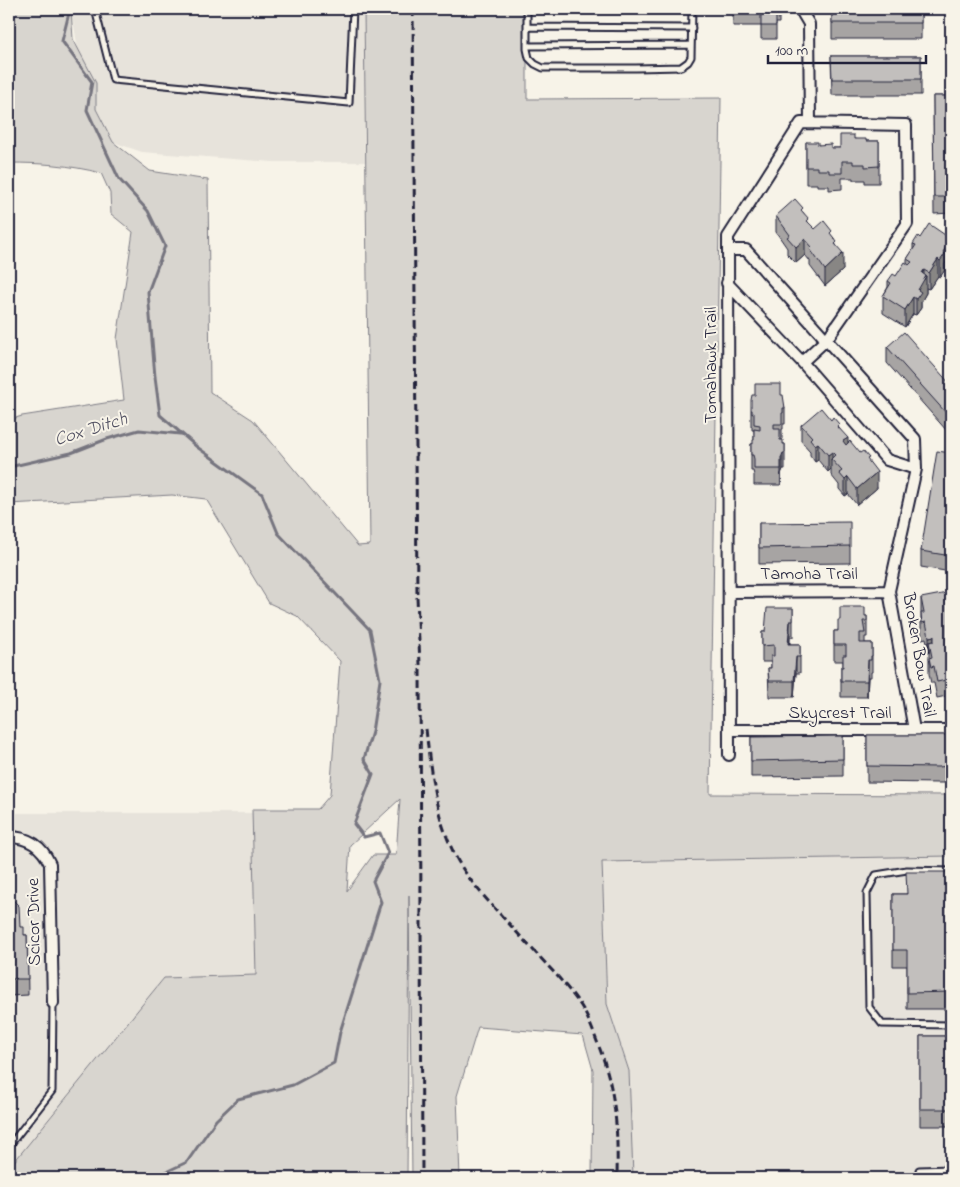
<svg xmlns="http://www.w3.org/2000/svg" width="960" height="1187" font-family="'Indie Flower',sans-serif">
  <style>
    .built { fill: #e7e3db }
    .green { fill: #d8d5cf; stroke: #7d7c85; fill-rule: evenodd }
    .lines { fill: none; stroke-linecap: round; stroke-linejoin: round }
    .stream { stroke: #76747f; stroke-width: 3 }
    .service-casing { stroke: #22223b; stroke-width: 9 }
    .minor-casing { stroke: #22223b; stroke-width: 14 }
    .service { stroke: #f7f3e8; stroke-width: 5 }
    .minor { stroke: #f7f3e8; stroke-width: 10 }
    .rail { stroke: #22223b; stroke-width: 3; stroke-dasharray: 8 4; stroke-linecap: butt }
    .wall { fill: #a7a4a3; stroke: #22223b }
    .shaded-wall { fill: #888684; stroke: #22223b }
    .building { fill: #c2bfbd; stroke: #22223b }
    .labels { text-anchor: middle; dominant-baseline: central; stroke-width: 4; stroke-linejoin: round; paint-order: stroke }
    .street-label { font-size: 18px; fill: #22223b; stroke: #f7f3e8 }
    .water-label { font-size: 19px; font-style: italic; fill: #535263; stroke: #f7f3e8 }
  </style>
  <rect width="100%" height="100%" fill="#f7f3e8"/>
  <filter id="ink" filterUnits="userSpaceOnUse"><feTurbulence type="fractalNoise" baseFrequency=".02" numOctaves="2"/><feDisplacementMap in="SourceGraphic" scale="10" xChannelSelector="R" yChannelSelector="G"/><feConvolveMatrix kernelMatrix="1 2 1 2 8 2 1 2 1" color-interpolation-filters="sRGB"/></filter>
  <g filter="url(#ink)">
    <path class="built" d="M71 9H364L365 162H273L142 152 113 142 96 110 95 81 78 49Z
      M9 813H252L256 975 164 978 9 1168Z
      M951 856V1178H633L629 1071 607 1004 602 862Z"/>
    <path class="green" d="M9 9H71L73 39 96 83V109L113 142 150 171 208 180 210 392 253 420 358 546 370 545 364 9H527V99L721 98 710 794 951 795V856L602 862 607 1004 629 1071 633 1176 592 1178 593 1070 583 1035 478 1027 457 1096 460 1178H412L409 895 407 1178H9V1168L164 978 256 975 252 809H318L330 795 340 661 297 616 269 603 206 499 172 495 9 504V420L22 416 124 400 117 339 133 232 111 214 110 193 101 173C70 165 40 163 9 163ZM400 799 396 855H373L347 891 350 845Z"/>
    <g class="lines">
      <path class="stream" d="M65 9 69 13 62 41 92 82 87 110 119 179 148 211 165 246 148 292 155 377 160 415 197 447 262 494 278 533 370 630 380 680 372 732 364 759 373 774 354 824 364 837 380 833 388 853 373 881 381 902 340 1032 334 1063 293 1085 238 1099 216 1120 187 1162 153 1178
        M9 467 71 453 107 439 139 430 180 434"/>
      <defs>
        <path id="service" d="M95 9 113 80 349 103 353 9
          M527 9V49L529 58 535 64 543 68H636L681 67 688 62 691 57 692 9
          M527 27 692 28
          M527 46 691 45
          M951 871 907 870 876 875 867 893 869 1007 882 1024 951 1025
          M9 1146 52 1091 53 1003
          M919 1170 951 1169"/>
        <path id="minor" d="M800 9 809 24 810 123
          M728 250H746L915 439 916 469 889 591 914 730
          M727 283 802 362 887 460 916 469
          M729 592 889 591
          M729 730H951
          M729 755 728 237 801 123 906 125 907 224 827 339 802 362
          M9 837C28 837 42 846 50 864L53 1003"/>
      </defs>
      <use href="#service" class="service-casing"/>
      <use href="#minor" class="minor-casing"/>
      <use href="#service" class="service"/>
      <use href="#minor" class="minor"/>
      <path class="rail" d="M413 9 417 597 420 664 422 1178
        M426 729C431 775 435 819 458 861 475 890 499 912 521 937 541 959 564 981 581 1006 588 1017 593 1031 598 1044 616 1090 618 1129 617 1178"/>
    </g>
    <path class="wall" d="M733 9H779V23H776V39H761V26H733Z
      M832 9H921V39H832Z
      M831 56H921V95H832Z
      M933 96H951V213L934 214Z
      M854 139 866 141H879V183H865V180H853V178H842V189L829 190V186H817V184H806V142L831 148H840Z
      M803 212 809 224 815 229 832 236 837 247 843 270 825 286 810 266V261L805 255 796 263 787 254V248L776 232V216Z
      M913 244 951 255 945 264V270L940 277 938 276 929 289 926 288V293L921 302V308L916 315 913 314 905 327 883 313V296L888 287V281L896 276 907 264V259L913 250Z
      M887 347 951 385 947 431 887 363Z
      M781 395 785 408V424H783V429H782V440L783 444H785V469H783L781 474V485H754V475L753 471H751V444H753L754 440V430H752V426H751V410Z
      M831 420 839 428 848 444 860 453 869 462 877 488 857 505 848 494 845 496 839 489V485L831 475V469L828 472 818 460 815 462 810 455V451L801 441V425Z
      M951 453V572L921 567V551Z
      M759 523 850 546V563L759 564Z
      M921 598 951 608V695L937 698 934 683H931L929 674V653L926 638 922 639 921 630Z
      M793 608V637H790V644H800V673H796L794 697H769L768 668H771V662H762V632H765Z
      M867 616V637H865V643H872V672H871V677H868L867 697H841V667H843V661H834V631H838L840 620Z
      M867 735H951V783H938L867 782Z
      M843 736V776L751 777V737Z
      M951 872V1009H907V966H893V894H906Z
      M9 899 20 927 24 935H27L28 995 9 996Z
      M920 1036H951V1126H920Z"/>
    <path class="shaded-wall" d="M805 239V255L796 263V247Z
      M951 239V255L945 264V270L940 277V261L943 252Z
      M843 253V270L825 286V270Z
      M938 259V276L929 289V273Z
      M924 270V280L926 276V293L921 302V308L916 315V299L922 273Z
      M913 297V314L905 327V310Z
      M951 410V426L947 431V414Z
      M848 438V454L843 441Z
      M818 443V460L815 462V445Z
      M832 452V461L831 459V469L828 472V455Z
      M783 453V469L781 474V485V458Z
      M877 472V488L857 505V489Z
      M848 477V494L845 496V480Z
      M790 621V637L788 660V644Z
      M934 636V652L929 642V653V637Z
      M796 657V673L794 697V681Z
      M868 660V677L867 697V681Z"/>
    <path class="building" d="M733 9H779V11H776V26H761V14H733Z
      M832 9H921V23H832Z
      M831 56H921V79H832Z
      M933 96H951V197H934Z
      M840 135H854V139H866V141H879V166L865 167V164H853V161H842V173H829V170H817V167H806V142H818V145L831 144V148H840Z
      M795 199 803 208 801 210 809 219 807 221 815 229 824 221 832 231 830 233 837 242 835 244 843 253 825 270 810 249 812 247 805 239 796 247 787 237 790 235 776 216Z
      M929 224 951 239 943 252 945 254 940 261 938 259 929 273 924 270 922 273 926 276 918 290 921 292 916 299 913 297 905 310 883 296 891 283 888 281 893 274 896 276 905 262 909 265 912 262 907 259 916 245 913 244 918 236 920 238Z
      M904 332 951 385V410L947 414 887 347Z
      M755 384H781V395H783L785 408H783V413H782V424H774V429H780V440H783V444H785V453H783L781 458V469H754V459L753 455H751V444H753V440H754V429L760 430V425L754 424V413L752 414V410H751V400L752 395H755Z
      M821 408 831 420 833 417 839 424 837 426 848 438 843 441 846 445 850 441 860 453 863 451 869 458 867 459 877 472 857 489 848 477 845 480 839 473 842 471 831 459 835 455 832 452 828 455 818 443 815 445 810 439 812 437 801 425Z
      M937 451 951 453V556L921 551Z
      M850 522V546L759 548V523Z
      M947 593 950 608H951V634H949L950 638H951V679L937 682 934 666 931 667 929 658 932 657 929 642 934 641V636L929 637 926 622 922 623 921 613H924L921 598Z
      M840 607H865V616H867V621H863L865 633H860V643H872V656H871V660H868L867 681H841V667H843V655H846V645H834V631H838V620H840Z
      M767 608H793V621H790L788 644H800V657H796L794 681H769L768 668H771V656H774V645L762 646V632H765Z
      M867 735H951V766L938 767 867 766Z
      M843 736V759L751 761V737Z
      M906 872H951V992L907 993V950H893V894H907Z
      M9 899H12L19 906 20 927H24V935H27L28 979H9Z
      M920 1036H951V1109H920Z"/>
  </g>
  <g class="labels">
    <g class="street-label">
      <text transform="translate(712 365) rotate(-90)">Tomahawk Trail</text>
      <text x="809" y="575">Tamoha Trail</text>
      <text transform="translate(918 655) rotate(80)">Broken Bow Trail</text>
      <text x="840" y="714">Skycrest Trail</text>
      <text transform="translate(35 922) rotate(-91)">Scicor Drive</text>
    </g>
    <g class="water-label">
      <text transform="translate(91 430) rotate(-17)">Cox Ditch</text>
    </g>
  </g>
  <rect width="960" height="1187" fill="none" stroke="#f7f3e8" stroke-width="30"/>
  <rect x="15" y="15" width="930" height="1157" fill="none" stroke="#22223b" stroke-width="2" filter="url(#ink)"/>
  <path d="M768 55v8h158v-8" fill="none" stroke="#22223b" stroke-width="2.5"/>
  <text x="775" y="55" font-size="15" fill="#22223b" stroke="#f7f3e8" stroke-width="4" paint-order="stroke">100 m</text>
</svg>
